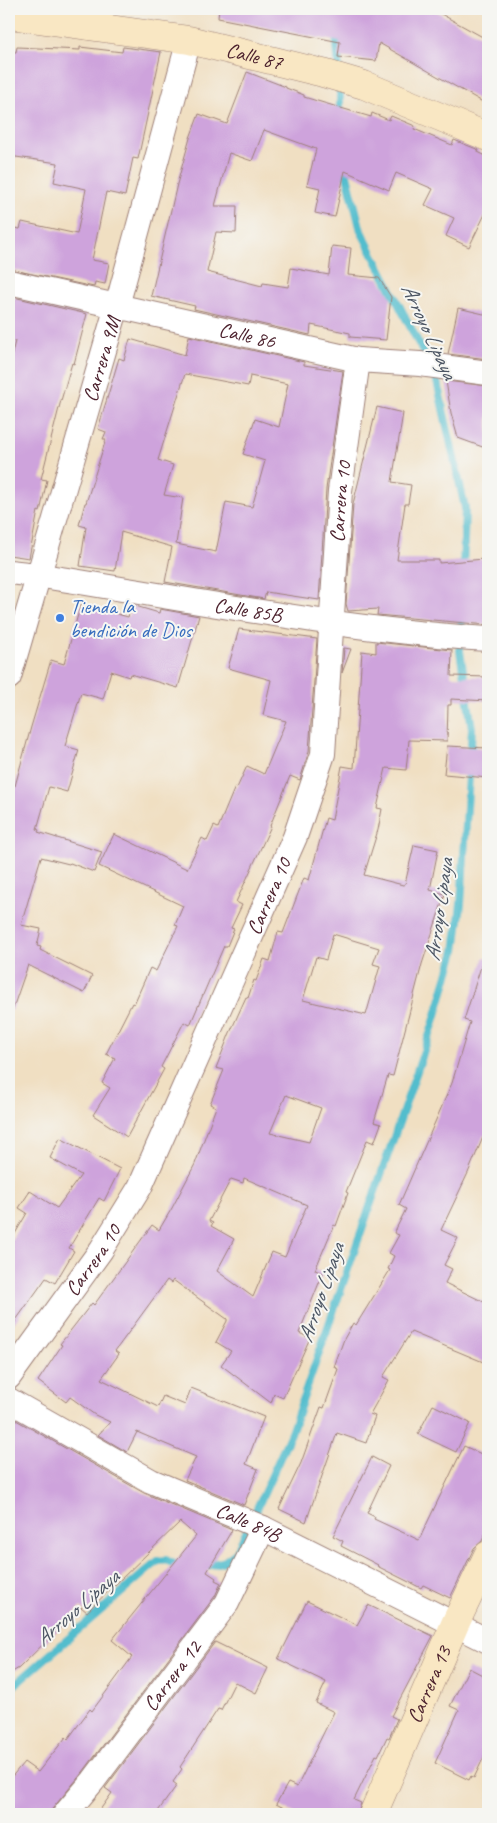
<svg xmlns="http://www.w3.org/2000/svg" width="497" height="1823" font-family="Caveat,sans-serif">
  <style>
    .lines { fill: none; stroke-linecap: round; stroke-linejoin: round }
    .stream { stroke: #52bdcd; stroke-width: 8 }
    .building { fill: #cea3dc; fill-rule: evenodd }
    .street-casing { stroke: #9d7f76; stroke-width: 26 }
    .secondary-casing { stroke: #9d7f76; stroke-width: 29 }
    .street { stroke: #fff; stroke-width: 24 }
    .secondary { stroke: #f9e7c3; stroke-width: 28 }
    .shop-dot { fill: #3f7fe0; stroke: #f6f6f2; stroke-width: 2 }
    .labels { text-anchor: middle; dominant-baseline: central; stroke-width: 4; stroke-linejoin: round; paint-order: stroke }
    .street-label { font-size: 21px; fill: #4a1f2b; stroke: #f6f6f2 }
    .shop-label { font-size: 21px; fill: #366cbe; stroke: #f6f6f2; text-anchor: start }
    .water-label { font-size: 22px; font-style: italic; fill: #4d5664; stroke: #f6f6f2 }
  </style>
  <rect width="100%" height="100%" fill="#f6f6f2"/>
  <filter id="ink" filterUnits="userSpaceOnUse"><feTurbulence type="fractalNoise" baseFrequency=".02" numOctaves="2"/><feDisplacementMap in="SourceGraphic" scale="10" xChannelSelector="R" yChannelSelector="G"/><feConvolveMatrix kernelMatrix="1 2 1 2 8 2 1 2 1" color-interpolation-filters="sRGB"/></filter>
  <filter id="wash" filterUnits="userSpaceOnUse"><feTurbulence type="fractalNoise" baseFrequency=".0096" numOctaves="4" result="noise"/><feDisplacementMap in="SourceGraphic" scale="20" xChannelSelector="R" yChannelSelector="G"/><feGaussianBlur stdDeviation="1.12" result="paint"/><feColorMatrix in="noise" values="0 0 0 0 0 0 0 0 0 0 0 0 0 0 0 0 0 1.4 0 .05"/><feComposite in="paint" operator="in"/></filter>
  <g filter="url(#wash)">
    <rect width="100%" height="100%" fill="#f0dfc2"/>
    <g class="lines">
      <path class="stream" d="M336 31 339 72
        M340 84V117
        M344 163 361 231 436 377 465 508 463 571
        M203 1567 225 1561 236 1553 265 1491 291 1433 433 1025 455 951 461 904 472 728 460 651 462 612
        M9 1690 158 1561 166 1560 182 1568"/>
    </g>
    <g id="blocks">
      <path class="building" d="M219 9H432L488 40V105L379 43 376 61 338 57 340 42 218 18Z
        M17 47 80 50V47L122 52 123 47 161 52 138 159 133 158 125 196 106 192 92 260 109 263 105 284 95 282 94 287 9 269V227L20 229 22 222 77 234 86 189 54 182 58 163 9 156V52H16Z
        M247 72 286 87V88L304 95V97L371 117 372 113 389 120 391 116 415 126 414 129 452 145 454 140 479 150 478 152 488 157V208L469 247 446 236 454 218 425 205 433 189 396 173 389 190 345 171 335 217 315 213 320 188 307 185 316 149 264 130 252 161 229 153 215 206H237L236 233 216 232 207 272 262 286 263 283 288 287 291 268 329 275 332 246 351 248 348 275 379 278 391 297 386 340 350 337V333L311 325 310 335 194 309 195 306 151 296 177 184 190 138 199 114 227 124Z
        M9 296 87 314 74 364 72 363 60 404 41 479 47 480 40 512 38 511 29 558 9 555V366L15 341 9 340Z
        M458 308 488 315V359L448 354Z
        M189 336 304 362V365L343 371 326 489 319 600 266 592 264 599 165 582 172 547 121 532 115 571 80 566 86 527 79 525 85 503H86L106 439H103L106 432 98 429 119 358 124 360 130 339 185 355ZM185 374 248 386 250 376 288 384 279 427 255 419 243 454 265 461 252 507 226 502 216 552 176 544 183 498 164 495 173 465 158 460Z
        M446 381 488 386V449L458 438 451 413Z
        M377 407 403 413 392 482 411 485 408 504H405L397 560H439V563L484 559 488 625 377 615 378 609 348 611 346 604 353 504Z
        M81 604 128 617 132 605 159 613 160 609 199 616 178 688 130 674 129 677 111 671 103 699 81 693 65 746 79 750 67 792 49 787 37 829 39 830 38 832 102 852 94 872 70 863 69 864 41 857 21 925 41 929 37 946 41 947 40 950 92 976 84 993 28 965 12 1011 9 1010V784L15 786 31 727 51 660 64 664Z
        M239 629 317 639 309 751 300 780 290 776 270 826H271L236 902 242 905 231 928 234 929 227 946H224L190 1025 184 1022 161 1067 164 1069 127 1137 93 1115 110 1088 102 1083 115 1058 106 1054 132 1003 134 1004 150 968 156 971 178 926 175 925 183 906 99 866 114 834 187 869 202 838 207 841 214 826 218 828 235 787 237 788 247 766 264 774 286 721 263 715 271 680 228 668Z
        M376 642 452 650 451 676 488 677V701L451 699V705H448L447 741 409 740 406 770 386 768 377 808 382 809 378 830 364 875 403 885 405 884 414 845 438 850 430 890 445 894 422 964 393 1076 388 1075 374 1122 381 1124 374 1143 367 1140 346 1192 348 1193 336 1226 334 1225 315 1270 323 1273 299 1333 310 1338 283 1398 274 1394 271 1403 221 1365 231 1351 216 1342 227 1321V1319L173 1280 171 1283 167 1280 115 1351 119 1354 101 1379 158 1407 163 1396 185 1405 191 1388 264 1417 246 1464 258 1469 244 1505 185 1480 196 1457 137 1432 127 1452 98 1435 110 1422 95 1415 70 1397 66 1402 38 1381 62 1345 60 1344 92 1303 94 1305 152 1225 159 1230 172 1208 195 1164 216 1107 210 1104 224 1070 216 1068 229 1035 246 997 248 998 254 980 256 981 264 959 270 961 278 932 283 933 304 878 309 880 326 818 332 820 342 766 354 768 362 651 376 653ZM333 934 379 948 373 964 380 966 366 1015 303 1000 316 957 326 960ZM286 1095 321 1108 309 1142 270 1133ZM244 1178 307 1205 285 1257 272 1252 253 1297 217 1271 234 1239 211 1226 213 1223 209 1221 231 1179 243 1183Z
        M344 648 351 649 342 673Z
        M447 746 488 748V778L444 774Z
        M484 957 488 958V1137L484 1135 468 1173 441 1230 458 1238 444 1265 452 1269 445 1283 488 1304V1364L411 1332 383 1377 389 1380 370 1414 375 1416 366 1443 337 1433 306 1522 279 1509 301 1463 321 1407 324 1408 338 1369 334 1367 344 1339 353 1323 356 1325 390 1270 388 1269 394 1256 389 1253 399 1235 394 1233 406 1209 399 1205 452 1083 470 1022 464 1020Z
        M60 1138 120 1169 104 1201 99 1198 69 1248 74 1251 55 1283 46 1278 9 1330V1244L27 1213 19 1208 30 1191 57 1208 81 1175 50 1158Z
        M433 1405 470 1423 456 1452 418 1434Z
        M9 1416 144 1493 232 1530 207 1572 216 1578 215 1580 221 1583 215 1596 83 1772 48 1814H9V1780L24 1762 38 1772 66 1737 68 1739 90 1709 92 1711 132 1657 112 1640 196 1536 180 1522 87 1612 81 1607 19 1668 9 1674Z
        M464 1446 488 1457V1528L482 1541 474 1548 450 1598 423 1585 421 1588 377 1566 378 1565 341 1546 343 1541 333 1536 372 1457 389 1466 367 1513 375 1517 374 1519 419 1540Z
        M307 1601 357 1625 368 1605 433 1636 391 1716 397 1719 389 1738 387 1737 378 1756 376 1755 354 1800 361 1803 358 1814H296L276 1804 288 1783 297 1787 334 1712 316 1703 326 1682 278 1659Z
        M215 1642 268 1668 256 1693 235 1682 221 1710 218 1709 180 1767 182 1769 173 1782 177 1785 156 1814H97L112 1793 105 1788Z
        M469 1668 488 1678V1748L474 1778 471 1776 469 1780 435 1763 459 1710 450 1706Z"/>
    </g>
  </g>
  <g filter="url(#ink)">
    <use href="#blocks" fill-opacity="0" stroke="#9d7f76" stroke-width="1"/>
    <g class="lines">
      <defs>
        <g id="street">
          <path id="s1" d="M9 282 358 360 420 364 488 373"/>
          <path id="s2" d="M9 572 37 575C187 599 337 629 488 639"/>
          <path id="s3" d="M9 677 117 306 189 40"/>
          <path id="s4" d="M9 1377 101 1250 140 1187 295 837 323 754 340 491 358 360"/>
          <path id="s5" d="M9 1400 151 1481 263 1528 488 1641"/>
          <path id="s6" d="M65 1814 93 1781 227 1603 263 1528"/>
        </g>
        <g id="secondary">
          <path id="s7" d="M9 15 189 40 323 73 364 85 488 137"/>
          <path id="s8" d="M373 1814 455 1624 488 1555"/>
        </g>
      </defs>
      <use href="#street" class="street-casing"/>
      <use href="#secondary" class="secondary-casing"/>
      <use href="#street" class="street"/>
      <use href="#secondary" class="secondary"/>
    </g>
  </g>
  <circle class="shop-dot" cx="60" cy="618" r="5"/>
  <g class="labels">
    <g class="street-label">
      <text stroke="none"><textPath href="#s7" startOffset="249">Calle 87</textPath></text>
      <text stroke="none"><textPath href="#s1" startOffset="244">Calle 86</textPath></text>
      <text stroke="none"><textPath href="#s3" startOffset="331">Carrera 9M</textPath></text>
      <text stroke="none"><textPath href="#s4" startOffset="954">Carrera 10</textPath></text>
      <text stroke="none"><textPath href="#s2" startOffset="242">Calle 85B</textPath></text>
      <text stroke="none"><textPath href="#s4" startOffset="549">Carrera 10</textPath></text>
      <text stroke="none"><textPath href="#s4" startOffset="144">Carrera 10</textPath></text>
      <text stroke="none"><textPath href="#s5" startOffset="269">Calle 84B</textPath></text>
      <text stroke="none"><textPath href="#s6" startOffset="175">Carrera 12</textPath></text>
      <text stroke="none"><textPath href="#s8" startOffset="141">Carrera 13</textPath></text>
    </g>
    <g class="shop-label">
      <text x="70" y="606">Tienda la<tspan x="70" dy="24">bendición de Dios</tspan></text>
    </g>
    <g class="water-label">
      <text transform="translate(429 331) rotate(65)">Arroyo Lipaya</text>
      <text transform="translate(439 910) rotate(-82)">Arroyo Lipaya</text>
      <text transform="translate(321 1293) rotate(-71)">Arroyo Lipaya</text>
      <text transform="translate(77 1608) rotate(-41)">Arroyo Lipaya</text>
    </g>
  </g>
  <rect width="497" height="1823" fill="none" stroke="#f6f6f2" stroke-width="30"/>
</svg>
